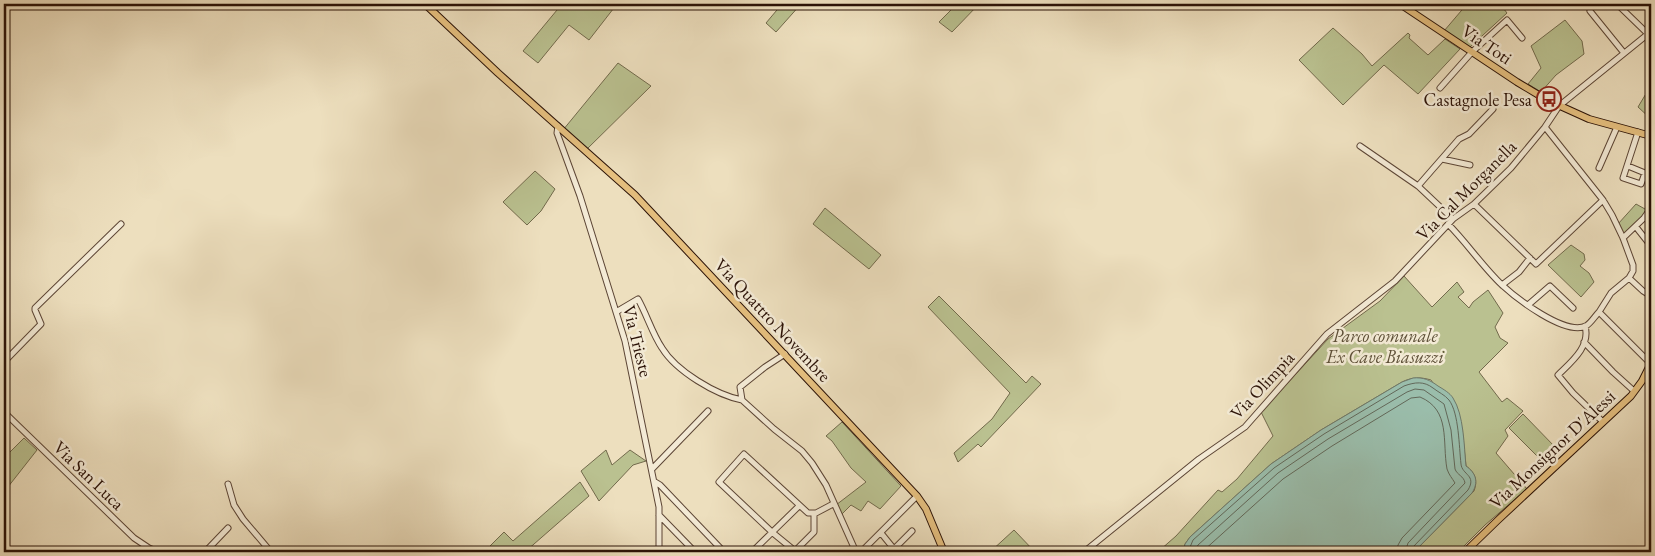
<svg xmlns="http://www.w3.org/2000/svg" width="1655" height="556" font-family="'EB Garamond',serif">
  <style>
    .green { fill: #bac190; stroke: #726a4c }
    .water { fill: #9abdab; stroke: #6e7969 }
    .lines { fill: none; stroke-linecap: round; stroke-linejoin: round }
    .shore { stroke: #626859; stroke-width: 1 }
    .minor-casing { stroke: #5c4535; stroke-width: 7 }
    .major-casing { stroke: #2b1207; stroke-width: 8 }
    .minor { stroke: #f3ead5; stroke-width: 5 }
    .major { stroke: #e6c07f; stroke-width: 6 }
    .labels { text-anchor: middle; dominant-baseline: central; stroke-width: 5; stroke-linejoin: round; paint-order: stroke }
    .street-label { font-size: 18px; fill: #2b1207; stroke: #f3ead5 }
    .poi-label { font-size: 18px; fill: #2b1207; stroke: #f3ead5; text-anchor: end }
    .park-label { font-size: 18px; font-style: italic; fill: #5d4f37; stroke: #f3ead5 }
  </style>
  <rect width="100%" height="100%" fill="#eddfbe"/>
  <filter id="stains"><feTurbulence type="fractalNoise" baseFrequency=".004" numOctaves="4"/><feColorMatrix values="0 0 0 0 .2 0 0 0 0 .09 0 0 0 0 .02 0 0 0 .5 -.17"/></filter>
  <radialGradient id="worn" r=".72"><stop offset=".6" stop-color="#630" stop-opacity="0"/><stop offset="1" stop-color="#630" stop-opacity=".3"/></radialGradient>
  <path class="green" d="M562 4H617L589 40 569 25 538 63 523 51Z
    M782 4H801L776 32 766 23Z
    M957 4H979L952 32 939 22Z
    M1467 4H1500L1507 13 1470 47 1444 31Z
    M1565 20 1582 41 1584 54 1556 75 1541 92 1528 84 1541 68 1531 46Z
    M1333 28 1362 54 1372 66 1408 33 1410 35 1409 38 1428 55 1445 39 1460 49 1418 94 1384 65 1343 105 1299 60Z
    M618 63 651 86 586 150 563 130Z
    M1650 87 1651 88V119L1638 107Z
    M535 171 555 189 541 211 527 225 503 202Z
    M1636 204 1645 209 1651 204V223L1646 220 1624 238 1618 224Z
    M825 208 881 255 869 269 813 224Z
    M1571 245 1584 254 1585 260 1580 266 1589 273 1594 282 1581 297 1548 265Z
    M1404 276 1432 307 1457 282 1464 292 1458 297 1469 308 1473 302 1488 290 1503 313 1495 327 1500 338 1508 343 1479 372 1502 402 1507 398 1523 411 1505 430 1508 436 1496 453 1527 489 1485 525 1458 552H1414L1474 491C1478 481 1475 472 1466 466L1462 428 1431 380C1421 377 1412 377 1402 382L1321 430 1271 464 1190 537 1185 544 1183 552H1161L1160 550 1176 536 1218 490 1222 492 1237 479 1273 436 1261 412 1328 339 1380 301Z
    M939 296 1026 383 1032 376 1041 384 981 447 978 444 958 462 954 453 992 419 1010 393 928 307Z
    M1523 414 1556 448 1543 462 1509 428Z
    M842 422 901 486 880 509 868 501 861 511 851 505 840 516 836 505 866 482 851 468 832 441 826 436Z
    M24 438 37 450 4 492V458Z
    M606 450 612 465 630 450 646 461 633 465 599 501 581 471Z
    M580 482 589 496 526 551 527 552H484L504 532 513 541Z
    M1014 530 1035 552H990Z"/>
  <path class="water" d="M1413 378C1423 377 1430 380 1438 386 1443 389 1450 393 1453 398 1464 415 1464 446 1466 466 1476 473 1479 482 1472 493L1414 552H1183L1185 544 1190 537 1271 464 1321 430 1402 382Z"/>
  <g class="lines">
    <path class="shore" d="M1188 552 1193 540 1274 468 1324 434 1404 386C1415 382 1424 381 1433 388 1438 392 1445 395 1449 400 1459 413 1459 447 1461 464 1462 475 1477 475 1468 490L1413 547 1411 552
      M1194 552 1198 545 1278 473 1328 439 1407 392 1415 389 1424 390 1444 404 1451 430 1455 469C1457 475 1464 476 1465 483L1408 543 1405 552
      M1202 552 1283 479 1332 446 1411 398 1420 397C1451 410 1442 442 1447 469 1449 475 1452 478 1455 483L1402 538 1398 545 1397 552"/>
    <defs>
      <path id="minor" d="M1617 4 1648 34 1651 32
        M1590 11 1624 53
        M1440 88 1472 52 1507 20 1522 38
        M558 126 557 133 580 196 625 341 659 507V552
        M1545 127 1603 200 1612 215 1623 238 1633 265V271L1629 278 1643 291 1651 296
        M1360 146 1418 186 1453 219
        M1442 159 1470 165
        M1628 166 1645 173 1641 184 1623 178 1638 132
        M1599 168 1617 127
        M1418 186 1459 139 1469 134 1493 109
        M1474 204 1536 264 1603 200
        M1448 224C1467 243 1482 266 1502 285 1516 298 1565 336 1586 326 1591 323 1595 316 1599 312L1651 364
        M1636 227 1651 246
        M1623 238 1644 218 1651 208
        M1502 285 1519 272 1530 258
        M1528 305 1550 286 1573 308
        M616 312 638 299C647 315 652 333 662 348 676 371 716 395 742 400
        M1599 312 1611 293 1629 278
        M1585 326C1591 347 1570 363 1558 375L1573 393 1603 422
        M1584 342 1613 372 1634 391
        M785 354 765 367 740 387 742 400 774 429 802 451 812 463 826 485 856 552
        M4 362 41 324 35 310V308L121 224
        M4 412 134 538 149 548 158 552
        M652 469 708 411
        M655 482 660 485 724 552
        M228 484 234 505 243 519 271 552
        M814 514V532L795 551 773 533 719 482 744 454 808 513H816L833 504
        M659 515 695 552
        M881 533 894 549 891 552
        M894 549 912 531
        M205 552 228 528
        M752 552 799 506
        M861 552 917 496
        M1084 552 1199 459 1245 427 1327 334 1395 281 1453 219 1474 204 1511 168 1545 127 1559 106 1648 34"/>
      <path id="major" d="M425 4 498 73 635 195 917 496 926 509 944 552
        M1400 4 1517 82 1547 100 1589 119 1651 136
        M1465 552 1498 520 1631 396 1642 381 1651 363"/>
    </defs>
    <use href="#minor" class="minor-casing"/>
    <use href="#major" class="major-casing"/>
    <use href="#minor" class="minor"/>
    <use href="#major" class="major"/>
  </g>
  <defs>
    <symbol id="bus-ring" viewBox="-11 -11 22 22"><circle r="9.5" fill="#f3ead5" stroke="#8f2418" stroke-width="1.5"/><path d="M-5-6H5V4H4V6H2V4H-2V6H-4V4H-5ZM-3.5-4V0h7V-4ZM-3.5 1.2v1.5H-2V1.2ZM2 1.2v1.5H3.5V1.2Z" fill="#8f2418"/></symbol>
  </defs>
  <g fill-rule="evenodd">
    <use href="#bus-ring" x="1535" y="85" width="28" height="28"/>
  </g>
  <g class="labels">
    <g class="street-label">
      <text transform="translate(1487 44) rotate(34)">Via Toti</text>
      <text transform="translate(1466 190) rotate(-45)">Via Cal Morganella</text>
      <text transform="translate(773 320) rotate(47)">Via Quattro Novembre</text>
      <text transform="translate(638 341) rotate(76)">Via Trieste</text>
      <text transform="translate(1262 385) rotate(-47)">Via Olimpia</text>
      <text transform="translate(1552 449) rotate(-43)">Via Monsignor D'Alessi</text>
      <text transform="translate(89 475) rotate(44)">Via San Luca</text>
    </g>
    <g class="poi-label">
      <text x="1532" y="99">Castagnole Pesa</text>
    </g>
    <g class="park-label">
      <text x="1385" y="335">Parco comunale<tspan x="1385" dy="21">Ex Cave Biasuzzi</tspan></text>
    </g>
  </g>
  <rect width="1655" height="556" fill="none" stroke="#eddfbe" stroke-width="20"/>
  <rect x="5" y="5" width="1645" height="546" fill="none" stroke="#2b1207" stroke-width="2.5"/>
  <rect x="10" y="10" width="1635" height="536" fill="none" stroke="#2b1207"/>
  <rect width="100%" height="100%" filter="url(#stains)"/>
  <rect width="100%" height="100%" fill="url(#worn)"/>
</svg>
